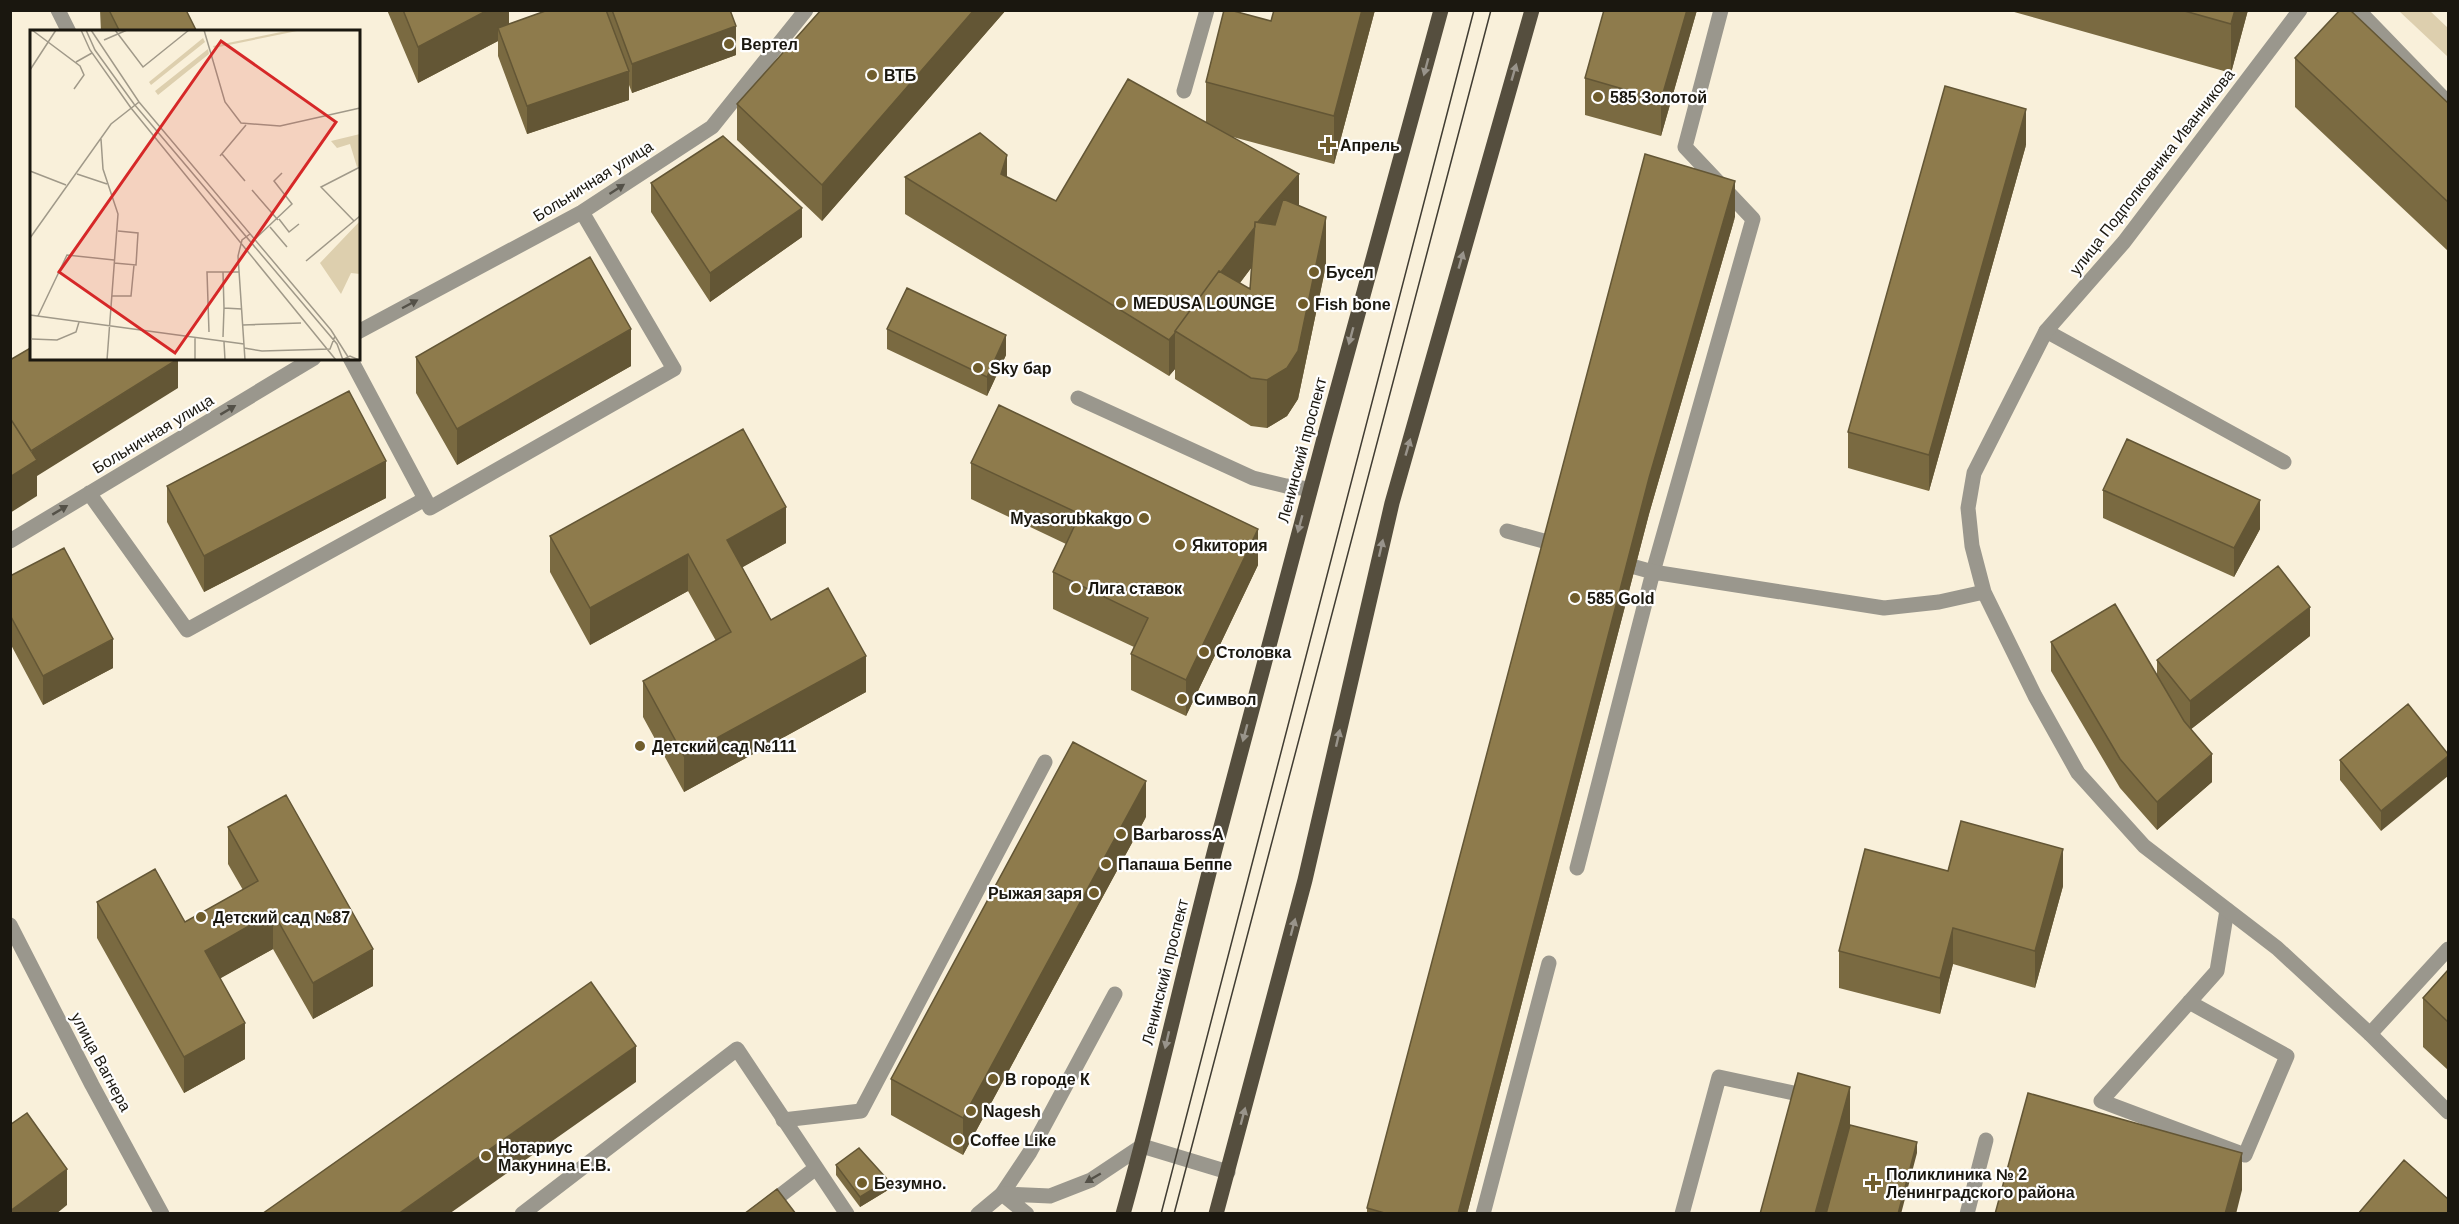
<svg xmlns="http://www.w3.org/2000/svg" width="2459" height="1224" font-family="Arial,sans-serif">
  <style>
    .green { fill: #ddcfae }
    .lines { fill: none; stroke-linecap: round; stroke-linejoin: round }
    .service { stroke: #9a978d; stroke-width: 15 }
    .pedestrian { stroke: #9a978d; stroke-width: 15 }
    .minor { stroke: #9a978d; stroke-width: 15 }
    .tertiary { stroke: #9a978d; stroke-width: 15 }
    .primary { stroke: #554e3e; stroke-width: 15 }
    .tram { stroke: #403c32; stroke-width: 1.5 }
    .wall { fill: #7a6a41; fill-rule: evenodd }
    .shaded-wall { fill: #635635 }
    .building { fill: #8e7b4c; stroke: #635635; stroke-width: 1.5 }
    .oneway { fill: #99948b }
    .oneway2 { fill: #545148 }
    .poi-dot { fill: #705d2c; stroke: #fefefe; stroke-width: 2 }
    .labels { text-anchor: middle; dominant-baseline: central; stroke-width: 4.5; stroke-linejoin: round; paint-order: stroke }
    .poi-label { font-size: 16px; font-weight: bold; fill: #1a170f; stroke: #fefefe; text-anchor: start }
    .street-label { font-size: 16px; fill: #1a170f; stroke: #fefefe }
    .inset-road { fill: none; stroke: #a09989; stroke-width: 1.5 }
    .view { fill: #d62828; fill-opacity: 0.15; stroke: #d62828; stroke-width: 3 }
    .inset-edge { fill: none; stroke: #1a170f; stroke-width: 3 }
  </style>
  <rect width="100%" height="100%" fill="#f9f0da"/>
  <path class="green" d="M2399 11H2430L2448 28V57Z"/>
  <g class="lines">
    <path class="service" d="M58 10 69 32
      M2358 10 2448 103
      M1184 91 1207 10
      M2046 331 2284 462
      M1078 398 1253 478 1286 486 1309 489
      M1653 572 1753 219 1685 147 1721 10
      M2189 1002 2287 1056 2245 1155 2101 1101 2217 971 2227 910
      M2370 1034 2448 949
      M783 1120 861 1111 1045 762
      M1002 1194 1030 1152 1115 994"/>
    <path class="pedestrian" d="M1967 1214 1986 1140"/>
    <path class="minor" d="M2300 10 2124 242 2046 331 1974 473 1968 508 1972 546 1984 592 2035 696 2078 773 2144 846 2277 948 2370 1034 2448 1112
      M358 332 582 212 712 127 806 10
      M350 358 430 508 674 369 582 212
      M89 493 187 630 425 499
      M1507 531 1551 543
      M10 541 314 358
      M1635 567 1653 572 1884 608 1939 602 1984 592
      M1577 868 1653 572
      M522 1214 737 1049 847 1214
      M756 1214 816 1168
      M1483 1214 1549 963
      M1682 1214 1719 1077 1812 1097"/>
    <path class="tertiary" d="M10 925 92 1085 162 1214
      M1002 1194 1027 1214
      M978 1214 1002 1194 1050 1196 1091 1180 1142 1146 1228 1172"/>
    <path class="primary" d="M1123 1214C1158 1089 1185 963 1218 838 1290 561 1365 286 1441 10
      M1216 1214 1305 880 1392 503 1532 10"/>
    <path class="tram" d="M1161 1214 1474 10
      M1174 1214 1491 10"/>
  </g>
  <path class="wall" d="M100 10H186L197 32H101Z
    M387 10H509V24L548 10H730L736 55 632 93 629 85V100L527 134 498 56V41L418 83Z
    M821 10H1006L822 221 737 140V104Z
    M1274 10H1375L1334 164 1233 137 1299 205 1326 265 1298 399 1287 416 1267 428 1251 426 1175 379V369L1169 376 905 214V177L1007 178 1056 201 1206 122V82L1271 21ZM1251 268 1250 289 1240 283Z
    M1604 10H1697L1661 136 1585 115V78Z
    M2007 10H2248L2231 73Z
    M2295 58 2448 103V251L2295 107Z
    M2026 145 1929 491 1848 468V432Z
    M651 183 802 237 710 302 651 212Z
    M1735 217 1649 514 1467 1214H1367V1208Z
    M887 329 1006 355 987 396 887 349Z
    M416 357 631 366 457 465 416 393Z
    M971 463 1258 565 1186 716 1131 690V654L1134 647 1053 609V572L1066 544 971 499Z
    M167 486 386 498 204 592 167 522Z
    M2103 490 2260 529 2234 577 2103 518Z
    M550 536 786 543 742 567 771 620 866 692 684 792 643 717V681L716 641 688 591 590 645 550 572Z
    M10 576 113 668 43 705 10 643Z
    M2310 636 2191 729 2212 782 2157 830 2120 788 2051 671V642L2157 676V660Z
    M2408 704 2381 831 2340 780V760Z
    M1146 817 963 1155 891 1115V1079Z
    M228 827 373 986 313 1019 273 949 220 978 245 1059 184 1093 97 938V902L185 922 243 890 228 864Z
    M1948 871 2063 886 2035 988 1953 964 1940 1014 1839 988V951Z
    M2448 970V1070L2423 1047V998Z
    M836 1165 888 1190 860 1207 836 1175Z"/>
  <path class="shaded-wall" d="M488 10H509V36L498 28V41L418 83V47Z
    M974 10H1006L822 221V185Z
    M1362 10H1375L1334 164V116Z
    M1687 10H1697L1661 136V100Z
    M2235 10H2248L2231 73V24Z
    M736 26V55L632 93V64Z
    M629 71V100L527 134V106Z
    M2026 109V145L1929 491V455Z
    M1007 155V191L1001 174Z
    M1299 174V210L1271 242 1194 343 1176 331 1271 206Z
    M1735 181V217L1649 514 1467 1214H1458L1649 478Z
    M802 208V237L710 302V273Z
    M1326 217V265L1298 399 1287 416 1267 428V380Z
    M631 329V366L457 465V429Z
    M1175 333V369L1169 376V340Z
    M1006 335V355L987 396V377Z
    M178 359V388L37 476V496L10 513V477L28 453Z
    M386 461V498L204 592V556Z
    M2260 500V529L2234 577V548Z
    M786 507V543L727 576V540Z
    M1258 529V565L1186 716V680Z
    M688 554V591L590 645V608Z
    M2310 607V636L2190 730V701Z
    M113 639V668L43 705V676Z
    M866 656V692L684 792V756Z
    M2212 754V782L2157 830V802Z
    M2448 756V776L2381 831V811Z
    M1146 781V817L963 1155V1118Z
    M2063 849V886L2035 988V951Z
    M273 912V949L205 987V951Z
    M1953 928V964L1940 1014V978Z
    M373 949V986L313 1019V983Z
    M245 1023V1059L184 1093V1057Z
    M636 1046V1082L449 1214H398Z
    M1850 1087V1135L1829 1214H1815Z
    M1917 1142V1153L1901 1214H1898Z
    M2242 1153V1190L2236 1214H2225Z
    M67 1169V1205L56 1214H10V1211Z
    M888 1180V1190L860 1207V1197Z"/>
  <path class="building" d="M109 10H186L197 32H120Z
    M403 10H488L418 47Z
    M548 10H606L629 71 527 106 498 28Z
    M612 10H730L736 26 632 64Z
    M821 10H974L822 185 737 104Z
    M1224 10H1230L1271 21 1274 10H1362L1334 116 1206 82Z
    M1604 10H1687L1661 100 1585 78Z
    M2181 10H2235L2231 24Z
    M2340 10H2350L2448 103V202L2295 58Z
    M1128 79 1299 174 1271 206 1258 222H1255V227L1221 272 1219 271 1175 331V333L1169 340 905 177 980 133 1007 155 1001 174 1056 201Z
    M1945 86 2026 109 1929 455 1848 432Z
    M723 136 802 208 710 273 651 183Z
    M1645 154 1735 181 1649 478 1458 1214H1388L1367 1208Z
    M1283 199 1326 217 1298 351 1287 368 1267 380 1251 378 1175 331 1219 271 1250 289 1255 222 1275 225Z
    M590 257 631 329 457 429 416 357Z
    M907 288 1006 335 987 377 887 329Z
    M32 347V358L178 359 31 451 10 418V360Z
    M349 391 386 461 204 556 167 486Z
    M999 405 1258 529 1186 680 1131 654 1148 618 1053 572 1080 514 971 463Z
    M10 418 37 460 10 477Z
    M743 429 786 507 727 540 771 620 828 588 866 656 684 756 643 681 731 632 688 554 590 608 550 536Z
    M2127 439 2260 500 2234 548 2103 490Z
    M64 548 113 639 43 676 10 615V576Z
    M2278 566 2310 607 2190 701 2157 660Z
    M2115 604 2184 721 2212 754 2157 802 2120 759 2051 642Z
    M2408 704 2448 754V756L2381 811 2340 760Z
    M1073 742 1146 781 963 1118 891 1079Z
    M286 795 373 949 313 983 273 912 205 951 245 1023 184 1057 97 902 155 869 185 922 258 881 228 827Z
    M1961 821 2063 849 2035 951 1953 928 1940 978 1839 951 1865 849 1948 871Z
    M2448 970V1022L2423 998Z
    M591 982 636 1046 398 1214H262Z
    M1798 1073 1850 1087 1815 1214H1760Z
    M2028 1093 2242 1153 2225 1214H1995Z
    M27 1113 67 1169 10 1211V1125Z
    M1850 1125 1917 1142 1898 1214H1826Z
    M859 1148 888 1180 860 1197 836 1165Z
    M2404 1160 2448 1199V1214H2358Z
    M777 1189 796 1214H744Z"/>
  <defs><path id="oneway-solid" d="M-6-.8H1V-3.2L6.5 0L1 3.2V.8H-6Z" transform="scale(1.5)"/></defs>
  <g class="oneway">
    <use href="#oneway-solid" transform="translate(1426 67) rotate(105)"/>
    <use href="#oneway-solid" transform="translate(1514 72) rotate(-74)"/>
    <use href="#oneway-solid" transform="translate(1461 260) rotate(-74)"/>
    <use href="#oneway-solid" transform="translate(1351 336) rotate(105)"/>
    <use href="#oneway-solid" transform="translate(1408 447) rotate(-74)"/>
    <use href="#oneway-solid" transform="translate(1300 524) rotate(105)"/>
    <use href="#oneway-solid" transform="translate(1381 548) rotate(-77)"/>
    <use href="#oneway-solid" transform="translate(1245 733) rotate(105)"/>
    <use href="#oneway-solid" transform="translate(1338 738) rotate(-77)"/>
    <use href="#oneway-solid" transform="translate(1293 927) rotate(-75)"/>
    <use href="#oneway-solid" transform="translate(1167 1040) rotate(103)"/>
    <use href="#oneway-solid" transform="translate(1243 1116) rotate(-75)"/>
  </g>
  <g class="oneway2">
    <use href="#oneway-solid" transform="translate(617 189) rotate(-33)"/>
    <use href="#oneway-solid" transform="translate(410 304) rotate(-28)"/>
    <use href="#oneway-solid" transform="translate(228 410) rotate(-31)"/>
    <use href="#oneway-solid" transform="translate(60 510) rotate(-31)"/>
    <use href="#oneway-solid" transform="translate(1093 1178) rotate(150)"/>
  </g>
  <g class="poi-dot">
    <circle cx="729" cy="44" r="6"/>
    <circle cx="872" cy="75" r="6"/>
    <circle cx="1598" cy="97" r="6"/>
    <path d="M1325 136h6v6h6v6h-6v6h-6v-6h-6v-6h6z"/>
    <circle cx="1314" cy="272" r="6"/>
    <circle cx="1121" cy="303" r="6"/>
    <circle cx="1303" cy="304" r="6"/>
    <circle cx="978" cy="368" r="6"/>
    <circle cx="1144" cy="518" r="6"/>
    <circle cx="1180" cy="545" r="6"/>
    <circle cx="1076" cy="588" r="6"/>
    <circle cx="1575" cy="598" r="6"/>
    <circle cx="1204" cy="652" r="6"/>
    <circle cx="1182" cy="699" r="6"/>
    <circle cx="640" cy="746" r="6"/>
    <circle cx="1121" cy="834" r="6"/>
    <circle cx="1106" cy="864" r="6"/>
    <circle cx="1094" cy="893" r="6"/>
    <circle cx="201" cy="917" r="6"/>
    <circle cx="993" cy="1079" r="6"/>
    <circle cx="971" cy="1111" r="6"/>
    <circle cx="958" cy="1140" r="6"/>
    <circle cx="486" cy="1156" r="6"/>
    <circle cx="862" cy="1183" r="6"/>
    <path d="M1870 1174h6v6h6v6h-6v6h-6v-6h-6v-6h6z"/>
  </g>
  <g class="labels">
    <g class="poi-label">
      <text x="741" y="44">Вертел</text>
      <text x="884" y="75">ВТБ</text>
      <text x="1610" y="97">585 Золотой</text>
      <text x="1340" y="145">Апрель</text>
      <text x="1326" y="272">Бусел</text>
      <text x="1133" y="303">MEDUSA LOUNGE</text>
      <text x="1315" y="304">Fish bone</text>
      <text x="990" y="368">Sky бар</text>
      <text x="1132" y="518" text-anchor="end">Myasorubkakgo</text>
      <text x="1192" y="545">Якитория</text>
      <text x="1088" y="588">Лига ставок</text>
      <text x="1587" y="598">585 Gold</text>
      <text x="1216" y="652">Столовка</text>
      <text x="1194" y="699">Символ</text>
      <text x="652" y="746">Детский сад №111</text>
      <text x="1133" y="834">BarbarossA</text>
      <text x="1118" y="864">Папаша Беппе</text>
      <text x="1082" y="893" text-anchor="end">Рыжая заря</text>
      <text x="213" y="917">Детский сад №87</text>
      <text x="1005" y="1079">В городе К</text>
      <text x="983" y="1111">Nagesh</text>
      <text x="970" y="1140">Coffee Like</text>
      <text x="498" y="1147">Нотариус<tspan x="498" dy="18">Макунина Е.В.</tspan></text>
      <text x="1886" y="1174">Поликлиника № 2<tspan x="1886" dy="18">Ленинградского района</tspan></text>
      <text x="874" y="1183">Безумно.</text>
    </g>
    <g class="street-label">
      <text transform="translate(2152 172) rotate(-52)">улица Подполковника Иванникова</text>
      <text transform="translate(593 181) rotate(-32)">Больничная улица</text>
      <text transform="translate(153 434) rotate(-31)">Больничная улица</text>
      <text transform="translate(1302 450) rotate(-75)">Ленинский проспект</text>
      <text transform="translate(1165 972) rotate(-76)">Ленинский проспект</text>
      <text transform="translate(101 1062) rotate(62)">улица Вагнера</text>
    </g>
  </g>
  <g transform="translate(30 30)">
    <rect width="330" height="330" fill="#f9f0da"/>
    <path d="M261 0H272L184 18 183 16ZM173 8 175 12 121 55 119 52ZM178 19 179 24 128 65 125 61ZM330 104V136L327 137 320 114 307 118 301 111ZM330 191V244L321 243 311 264 290 233Z" fill="#ddcfae"/>
    <path class="inset-road" d="M2 0 50 36 54 45 44 59M51 0 60 20 101 78 306 330M56 0 65 20 104 74 307 314 313 330M61 0 109 72 301 300 320 330M85 0 113 37 159 0M174 0 195 72 211 93 250 96 330 78M74 10 97 0M46 32 62 23M0 40 26 0M71 109 73 139 88 184 77 330M192 124 215 151M190 126 216 95M0 141 36 155M47 144 77 154M222 160 248 190M249 189 259 202 269 194M324 191 291 157 330 137M240 197 257 217M0 208 81 94 109 72M225 209 262 174 244 151 252 143M276 231 330 186M84 233 106 235 108 203 88 201M193 242 194 278 212 279M82 266H101L104 235M0 285 214 314M8 286 37 225 84 230M213 295 271 293M179 302 177 242H209M193 307 194 278M165 308V330M2 309 27 310 46 302 49 292M194 312 195 330M214 318 232 321 300 319 305 306M215 330 208 226 212 210 220 204M312 330 320 326 329 330"/>
    <path class="view" d="M191 11 306 92 145 323 29 242Z"/>
    <rect width="330" height="330" class="inset-edge"/>
  </g>
  <rect width="2459" height="1224" fill="none" stroke="#1a170f" stroke-width="24"/>
</svg>
